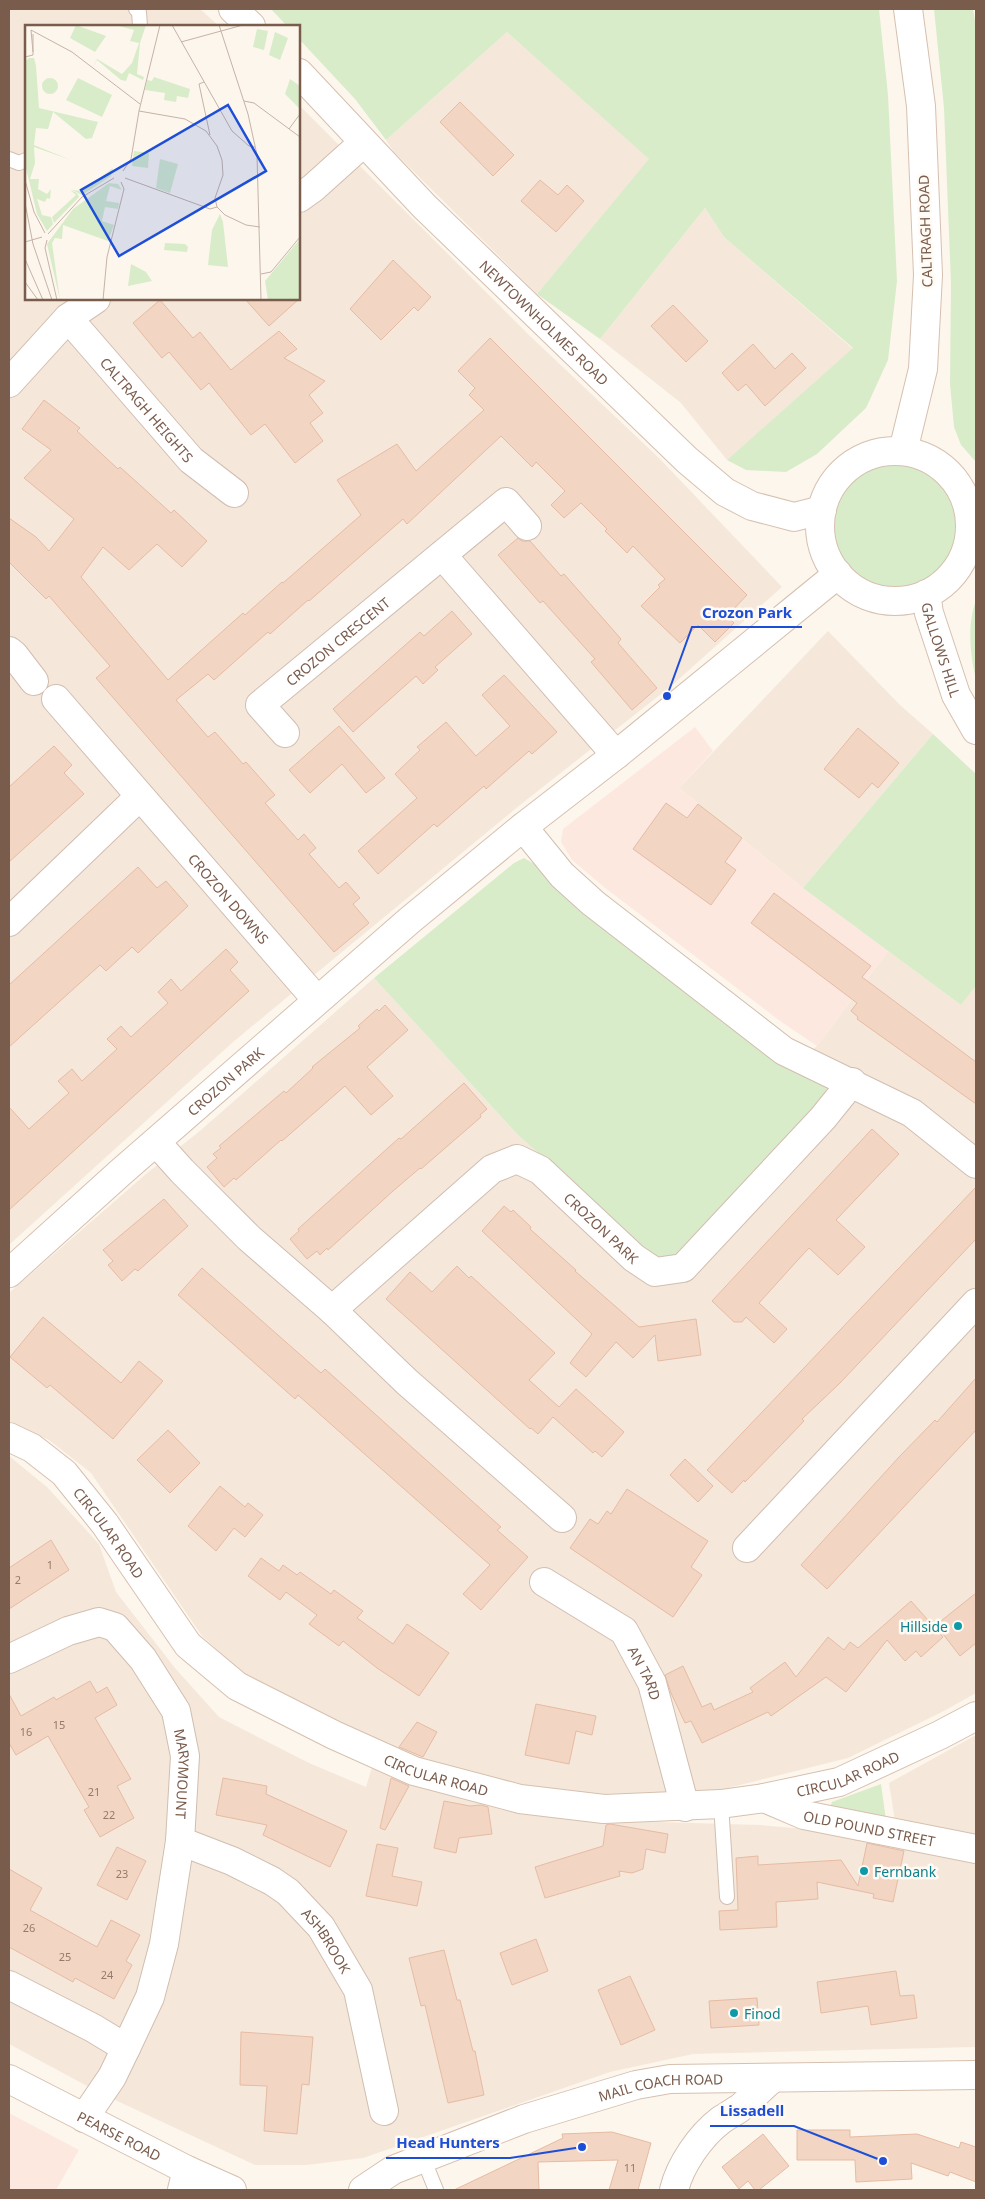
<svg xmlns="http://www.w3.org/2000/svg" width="985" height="2199" font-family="'Noto Sans',sans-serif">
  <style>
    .residential { fill: #f5e8da }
    .commercial { fill: #fde8e0 }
    .green { fill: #d8ecc9 }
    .building { fill: #f3d5c3; stroke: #e6bba3 }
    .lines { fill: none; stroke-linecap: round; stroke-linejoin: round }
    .lane-casing { stroke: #d1beb0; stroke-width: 16 }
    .street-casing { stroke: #d1beb0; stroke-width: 30 }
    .secondary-casing { stroke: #d6c0b0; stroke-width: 30 }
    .lane { stroke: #fff; stroke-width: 14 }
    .street { stroke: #fff; stroke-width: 28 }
    .secondary { stroke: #fff; stroke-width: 28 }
    .culture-dot { fill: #0f9aa8; stroke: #fffaf3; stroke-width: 2 }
    .labels { text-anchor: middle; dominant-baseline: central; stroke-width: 5; stroke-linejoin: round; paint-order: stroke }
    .number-label { font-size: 11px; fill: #987a6a }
    .street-label { font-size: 14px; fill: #7a5c4d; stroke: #fffaf3 }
    .culture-label { font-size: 14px; fill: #0d838f; stroke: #fffaf3; text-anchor: start }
    .inset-road { fill: none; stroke: #c5b3a7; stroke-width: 1 }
    .view { fill: #1d4ed8; fill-opacity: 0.15; stroke: #1d4ed8; stroke-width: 2.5 }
    .inset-edge { fill: none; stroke: #7a5c4d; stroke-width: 2.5 }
    .leader { fill: none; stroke: #1d4ed8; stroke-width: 2 }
    .callout-dot { fill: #1d4ed8; stroke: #fffaf3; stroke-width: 2 }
    .callout-label { font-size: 15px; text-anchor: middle; font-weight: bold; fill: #1d4ed8; stroke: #fffaf3; stroke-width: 5; stroke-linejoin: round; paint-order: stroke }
  </style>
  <rect width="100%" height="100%" fill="#fdf6ec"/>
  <path class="residential" d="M9 9H200L219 26H26V299H299V105L530 336 659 458 782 587 670 687 520 805 233 1042 9 1245Z
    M507 32 650 159 537 294 394 152 386 140Z
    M705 208 724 237 853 349 727 460 681 403 600 339Z
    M828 631 900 705 933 734 803 888 679 788Z
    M888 951 961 1005 976 986V1693L944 1711 848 1758 724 1789 641 1800 519 1787 391 1750 243 1673 202 1636 91 1473 49 1440 9 1421V1293L146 1174 201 1130 374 978 517 1134 659 1259 672 1258 755 1173 791 1068 817 1046Z
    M9 1456 47 1487 99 1544 116 1592 175 1668 219 1717 309 1763 366 1787 372 1767 429 1788 502 1810 591 1820 760 1825 828 1831 976 1856V2047L693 2054 610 2072 363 2158 307 2165H255L100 2093 9 2044Z
    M976 1735V1838L895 1821 889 1783Z"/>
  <path class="commercial" d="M695 727 713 751 679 788 803 888 888 951 817 1046 780 1021 604 887 572 860 561 842 563 829Z
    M9 2113 79 2150 56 2190H9Z"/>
  <path class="green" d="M271 9H879L888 95 897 281 888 360 866 408 817 454 786 472 746 470 727 460 853 348 724 237 705 208 600 339 537 294 649 159 507 32 386 140 355 99 299 39V26H287Z
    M934 9H973L976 27V462L961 445 954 427 950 384 951 283 944 108Z
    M834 526a63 63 0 1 1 126 0a63 63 0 1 1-126 0Z
    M976 601V679C970 656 967 623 976 601Z
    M933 734 976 774V986L961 1005 803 888Z
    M524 858 536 865 563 895 677 980 827 1087 823 1099 672 1258 659 1259 644 1248 517 1134 374 978 514 863Z
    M881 1784 886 1820 830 1807 832 1802Z"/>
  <path class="building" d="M460 102 514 155 493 176 440 122Z
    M540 180 558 195 567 185 584 201 556 232 521 201Z
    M393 260 431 297 418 311 414 307 381 340 350 309Z
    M245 299H299L269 326Z
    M160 300 193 338 200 332 231 370 279 331 297 349 284 358 325 381 309 395 323 413 310 423 323 441 295 463 265 424 251 435 209 383 201 390 169 352 162 358 133 323Z
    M673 305 708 341 686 362 651 326Z
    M490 338 747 595 727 616 734 623 715 642 698 625 680 643 641 606 660 587 658 585 665 579 633 546 627 553 605 531 607 529 581 503 564 518 551 505 565 491 536 462 532 467 501 436 407 524 403 519 309 601 308 600 270 634 268 632 214 680 208 674 176 700 208 737 215 732 243 764 246 762 275 795 265 803 298 840 304 834 316 848 309 854 339 888 346 882 360 898 353 904 369 923 334 952 96 678 110 666 49 596 46 599 9 562V518L36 537 49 551 74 519 24 478 51 450 22 429 44 400 80 428 77 431 118 469 120 467 171 513 174 510 207 541 182 567 157 544 129 570 103 547 81 577 168 680 243 613 245 615 282 582 283 583 361 515 337 480 397 444 416 471 484 410 469 395 475 388 458 371Z
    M753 344 775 369 792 353 806 368 765 406 746 384 738 391 722 373Z
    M518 538 522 541H530L561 576 564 574 621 639 618 643 657 688 632 710 591 662 595 659 543 601 540 603 498 555Z
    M452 611 472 634 435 667 438 670 423 684 416 676 353 732 333 709 420 632 424 636Z
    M504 675 557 732 532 754 529 751 486 789 484 786 437 827 434 824 378 874 358 851 417 798 395 774 420 750 417 747 446 722 476 756 510 726 482 695Z
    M339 726 385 778 366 793 342 764 310 793 289 770Z
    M858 728 899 763 878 788 872 783 859 798 824 769Z
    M54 746 72 765 64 773 84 794 9 862V787Z
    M666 803 687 818 698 804 742 838 725 862 736 870 711 905 633 849Z
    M138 867 157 888 166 881 188 906 138 953 132 947 106 971 100 965 9 1047V985Z
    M774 893 871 966 862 977 976 1062V1104L857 1019 858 1017 851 1011 857 1003 751 923Z
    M226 949 238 962 230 970 249 991 9 1210V1107L29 1129 69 1093 58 1081 72 1069 82 1081 117 1049 107 1039 121 1026 131 1037 168 1003 158 992 171 979 181 991Z
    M385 1005 408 1030 367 1067 393 1096 371 1115 345 1086 282 1141 281 1140 236 1180 234 1178 224 1187 207 1167 217 1158 213 1154 221 1148 219 1146 284 1091 286 1093 313 1068 312 1067 360 1028 358 1026 377 1009 379 1011Z
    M464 1083 487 1109 480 1115 481 1117 421 1169 420 1168 393 1191 328 1250 327 1248 320 1255 317 1251 307 1259 290 1239 299 1231 298 1229 399 1138 401 1139Z
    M872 1129 899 1154 836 1220 865 1247 838 1275 809 1248 796 1262 759 1303 787 1329 774 1343 746 1317 742 1322H734L712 1301Z
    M976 1187V1239L840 1383 802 1419 804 1421 783 1443 745 1482 744 1480 732 1493 707 1470Z
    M164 1199 188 1226 138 1271 135 1269 122 1281 108 1265 113 1261 103 1250Z
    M504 1206 511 1212 513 1210 531 1227 530 1229 576 1270 575 1271 639 1327 696 1319 701 1355 658 1361 655 1335 633 1358 616 1342 586 1377 570 1363 592 1334 482 1231Z
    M457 1266 469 1278 471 1276 555 1353 529 1380 559 1407 576 1389 624 1432 602 1457 595 1451 593 1453 553 1417 538 1434 531 1428 530 1429 386 1299 410 1272 432 1292Z
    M202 1268 321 1373 325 1369 405 1441 501 1527 497 1530 528 1557 481 1610 463 1594 490 1565 298 1395 295 1399 178 1295Z
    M43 1317 121 1383 139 1361 163 1381 113 1439 50 1385 47 1388 10 1357Z
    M976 1378V1430L827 1589 801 1565 899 1457 935 1420 937 1422Z
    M168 1430 200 1463 170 1493 137 1460Z
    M685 1459 713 1486 698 1502 670 1475Z
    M220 1486 245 1507 248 1503 263 1515 245 1537 234 1528 216 1551 188 1526Z
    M627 1489 708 1541 691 1567 702 1575 673 1617 570 1548 590 1519 598 1524 607 1511 611 1514Z
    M51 1540 69 1570 9 1609V1568Z
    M261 1558 279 1571 283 1565 297 1575 300 1572 331 1594 334 1590 363 1611 357 1618 393 1644 407 1624 449 1653 419 1696 377 1668 343 1641 339 1646 309 1624 317 1615 286 1592 280 1600 248 1576Z
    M976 1593V1643L960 1656 936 1625Z
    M911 1601 943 1637 921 1657 916 1651 905 1661 887 1640 846 1692 826 1677 771 1716 768 1712 702 1743 691 1721 685 1723 671 1693 665 1675 683 1666 702 1707 711 1703 714 1710 753 1692 750 1688 785 1662 796 1677 828 1637 844 1650 850 1642 858 1648Z
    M90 1681 97 1693 107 1687 117 1705 95 1718 131 1779 117 1786 134 1818 100 1837 84 1810 89 1807 48 1736 16 1755 9 1743V1694L21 1716 54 1697 56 1700Z
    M536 1704 596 1716 592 1735 576 1731 569 1764 525 1755Z
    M417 1722 437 1732 423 1757 399 1747Z
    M223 1778 267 1786 266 1794 347 1831 330 1867 263 1835 267 1825 216 1815Z
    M391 1778 409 1786 385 1830 380 1828Z
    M444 1801 470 1806 481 1805 488 1807 492 1834 459 1838 456 1853 434 1848Z
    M610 1824 668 1834 665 1853 646 1849 643 1869 632 1873 619 1871 620 1876 545 1898 535 1867 603 1846 606 1825Z
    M867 1843 904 1851 893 1902 873 1898 874 1894 817 1882 818 1899 776 1902 777 1927 720 1930 719 1911 738 1910 736 1858 758 1856V1865L841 1860 858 1886Z
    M377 1844 398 1848 392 1876 422 1882 417 1906 366 1896Z
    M117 1847 146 1861 127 1900 97 1885Z
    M9 1869 42 1888 30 1910 97 1947 111 1920 140 1935 126 1961 132 1965 114 1999 75 1978 73 1982 9 1947Z
    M536 1939 548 1971 512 1985 500 1953Z
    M444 1950 457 2000H460L473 2051H475L484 2095 448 2103 425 2005 421 2006 409 1958Z
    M896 1971 900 1996 914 1995 917 2018 871 2025 868 2006 821 2013 817 1982Z
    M630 1976 655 2030 621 2045 598 1990Z
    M757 1998 759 2025 711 2028 709 2001Z
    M241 2032 313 2037 309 2085 302 2084 297 2134 264 2131 267 2086 240 2085Z
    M797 2130H850V2137L917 2134 959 2148 961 2142 976 2147V2182L950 2172 948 2176 911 2163 912 2179 856 2182 855 2160H797Z
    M612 2132 651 2143 638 2190H609L618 2160 538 2162 539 2190H454L563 2138 562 2134Z
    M763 2134 789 2166 759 2190H755L748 2181 739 2189 722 2167Z"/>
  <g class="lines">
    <defs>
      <path id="lane" d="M136 9 139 12 140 26
        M9 159 19 163 26 160
        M721 1804 727 1897
        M423 2158 436 2190"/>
      <g id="street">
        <path d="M299 198 313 188 363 143"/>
        <path id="s1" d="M68 318 191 460 234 493"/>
        <path d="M9 383 68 318 96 299"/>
        <path d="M442 555 616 755"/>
        <path d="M9 651 14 655 34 681"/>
        <path id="s2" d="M56 699 317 1000"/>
        <path id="s3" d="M285 733 260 705 506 502 527 526"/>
        <path d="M523 827 562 875 593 903 784 1051 912 1113 976 1164"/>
        <path d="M9 922 139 797"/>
        <path d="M156 1142 182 1171 249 1238 332 1310 407 1382 562 1518"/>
        <path id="s4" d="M332 1310 492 1169 517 1159 540 1170 634 1258 655 1272 683 1268 823 1118 852 1082"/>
        <path d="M747 1548 976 1303"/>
        <path id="s5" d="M544 1582 624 1631 652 1683 685 1807"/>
        <path id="s6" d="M9 1659 68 1631 99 1622 115 1627 143 1659 176 1711 185 1756 180 1841 164 1944 150 1997 126 2048 93 2028 9 1985"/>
        <path id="s7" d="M180 1841 232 1861 272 1881 288 1892 321 1927 358 1990 384 2111"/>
        <path d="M84 2118 112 2077 126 2048"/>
        <path d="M182 2190 187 2170"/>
        <path d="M674 2190C680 2165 700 2136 721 2120 727 2116 734 2112 740 2108 751 2099 761 2088 772 2079"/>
      </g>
      <g id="secondary">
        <path d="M233 9 251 26"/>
        <path id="s8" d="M299 73 424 206 687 460 725 492 752 506 794 517 822 510"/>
        <path d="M903 451 923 369 928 275 921 106 908 9"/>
        <circle cx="895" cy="526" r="75"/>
        <path id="s9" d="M926 594 929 613 956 695 976 730"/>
        <path id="s10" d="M9 1273 121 1172 410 920 523 827 616 755 838 574"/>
        <path id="s11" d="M9 1437 32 1448 64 1473 105 1524 188 1645 237 1686 334 1735 414 1771 520 1799 604 1809 721 1804 764 1798 839 1782 940 1735 976 1716"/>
        <path id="s12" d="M764 1798 804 1815 976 1849"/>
        <path id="s13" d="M9 2079 187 2170 232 2190"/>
        <path id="s14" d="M363 2190 393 2170 524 2119 636 2085 670 2079 976 2075"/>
      </g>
    </defs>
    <use href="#lane" class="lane-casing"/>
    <use href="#street" class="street-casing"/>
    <use href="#secondary" class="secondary-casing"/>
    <use href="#lane" class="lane"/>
    <use href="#street" class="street"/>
    <use href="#secondary" class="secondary"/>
  </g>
  <g class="culture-dot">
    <circle cx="958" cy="1626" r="5"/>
    <circle cx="864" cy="1871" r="5"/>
    <circle cx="734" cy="2013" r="5"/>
  </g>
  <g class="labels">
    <g class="number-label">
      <text x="50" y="1564">1</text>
      <text x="18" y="1579">2</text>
      <text x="59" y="1724">15</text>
      <text x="26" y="1731">16</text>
      <text x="94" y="1791">21</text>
      <text x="109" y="1814">22</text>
      <text x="122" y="1873">23</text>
      <text x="29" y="1927">26</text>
      <text x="65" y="1956">25</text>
      <text x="107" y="1974">24</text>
      <text x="630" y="2167">11</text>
    </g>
    <g class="street-label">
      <text transform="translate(925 231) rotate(-92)">CALTRAGH ROAD</text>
      <text stroke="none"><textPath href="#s8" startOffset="350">NEWTOWNHOLMES ROAD</textPath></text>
      <text stroke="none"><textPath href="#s1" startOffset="121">CALTRAGH HEIGHTS</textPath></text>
      <text stroke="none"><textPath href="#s3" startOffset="138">CROZON CRESCENT</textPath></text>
      <text stroke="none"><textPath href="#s9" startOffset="58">GALLOWS HILL</textPath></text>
      <text stroke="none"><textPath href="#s2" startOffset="264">CROZON DOWNS</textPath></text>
      <text stroke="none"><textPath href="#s10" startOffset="289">CROZON PARK</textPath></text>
      <text stroke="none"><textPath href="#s4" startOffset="350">CROZON PARK</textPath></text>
      <text stroke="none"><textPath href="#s11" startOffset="141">CIRCULAR ROAD</textPath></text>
      <text stroke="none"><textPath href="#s5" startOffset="141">AN TARD</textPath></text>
      <text stroke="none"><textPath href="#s11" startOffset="981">CIRCULAR ROAD</textPath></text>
      <text stroke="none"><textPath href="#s6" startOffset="282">MARYMOUNT</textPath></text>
      <text stroke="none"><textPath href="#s11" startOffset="561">CIRCULAR ROAD</textPath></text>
      <text stroke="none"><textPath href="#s12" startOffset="110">OLD POUND STREET</textPath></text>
      <text stroke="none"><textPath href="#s7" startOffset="182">ASHBROOK</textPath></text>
      <text stroke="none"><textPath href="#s14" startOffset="318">MAIL COACH ROAD</textPath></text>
      <text stroke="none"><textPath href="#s13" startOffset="124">PEARSE ROAD</textPath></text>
    </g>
    <g class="culture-label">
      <text x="948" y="1626" text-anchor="end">Hillside</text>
      <text x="874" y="1871">Fernbank</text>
      <text x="744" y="2013">Finod</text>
    </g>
  </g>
  <g transform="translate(25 25)">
    <rect width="275" height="275" fill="#fdf6ec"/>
    <path d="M51 0 81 11 70 27 45 13ZM90 0H121L115 18 112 49 119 52 118 55 104 48 101 56 96 55 72 35 67 43 72 34 97 49 107 38 114 18 105 16 109 5ZM232 4 243 6 239 25 228 22ZM250 7 263 13 255 35 244 30ZM4 33H9L11 41 14 83 73 97 67 113 61 114 28 87 23 104 11 103 9 120 46 135 9 122 10 138 5 154H14L13 164 22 169 26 164 25 174 22 173 20 177 12 174 17 190 26 192 28 199 22 206 12 189 1 143 0 36ZM129 52 165 64 163 73 152 71 151 77 139 75 140 68 120 65 122 55 127 56ZM53 53 87 70 77 92 41 75ZM17 61a8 8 0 1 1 16 0a8 8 0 1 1-16 0ZM265 54 275 61V84L260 69ZM109 126 124 128 123 143 107 141ZM135 134 153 139 145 168 131 163ZM88 143 86 151 57 170 47 165 57 166ZM84 158 93 159 97 165 85 161 81 176 94 178 93 184 80 182 77 196 89 200 83 216 38 200 37 214 30 213 27 218 35 275 22 219 48 184ZM45 165 52 168 54 172 29 198 27 192 51 170ZM195 189 198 197 203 242 183 240 187 205ZM275 214V275H243L240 256ZM140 218 160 219 163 222 162 227 139 225ZM106 239 121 247 127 256 103 261Z" fill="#d8ecc9"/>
    <path class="inset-road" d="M147 0 207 106 224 121 230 122M194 0 223 89 232 130 236 275M156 17 218 0M8 27 6 5 47 27 115 79M0 32 8 30V9M179 57 174 59 185 110M219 76 229 78 275 112M114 86 160 94 181 106 192 121 197 135 198 150 190 173 192 182 200 190 221 200 235 202M264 104 275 89M98 146 106 134 114 86 135 0M100 153 185 184 192 182M0 155 9 187 20 208M0 178 8 219 27 275M23 209 57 172 89 153M22 215 20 223 32 275M0 217 17 212M0 234 18 275M236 249 246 247 275 212M0 257 13 275M78 275 82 232 99 164 96 157"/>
    <path class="view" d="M203 80 241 146 94 231 56 165Z"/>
    <rect width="275" height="275" class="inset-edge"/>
  </g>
  <path class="leader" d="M667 696L692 627H802M883 2161L794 2126H710M582 2147L510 2158H386"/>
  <g class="callout-dot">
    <circle cx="667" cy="696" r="5"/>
    <circle cx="883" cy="2161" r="5"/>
    <circle cx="582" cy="2147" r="5"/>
  </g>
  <g class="callout-label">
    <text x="747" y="618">Crozon Park</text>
    <text x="752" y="2116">Lissadell</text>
    <text x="448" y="2148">Head Hunters</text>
  </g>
  <rect width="985" height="2199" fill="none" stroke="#7a5c4d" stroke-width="20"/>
</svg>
